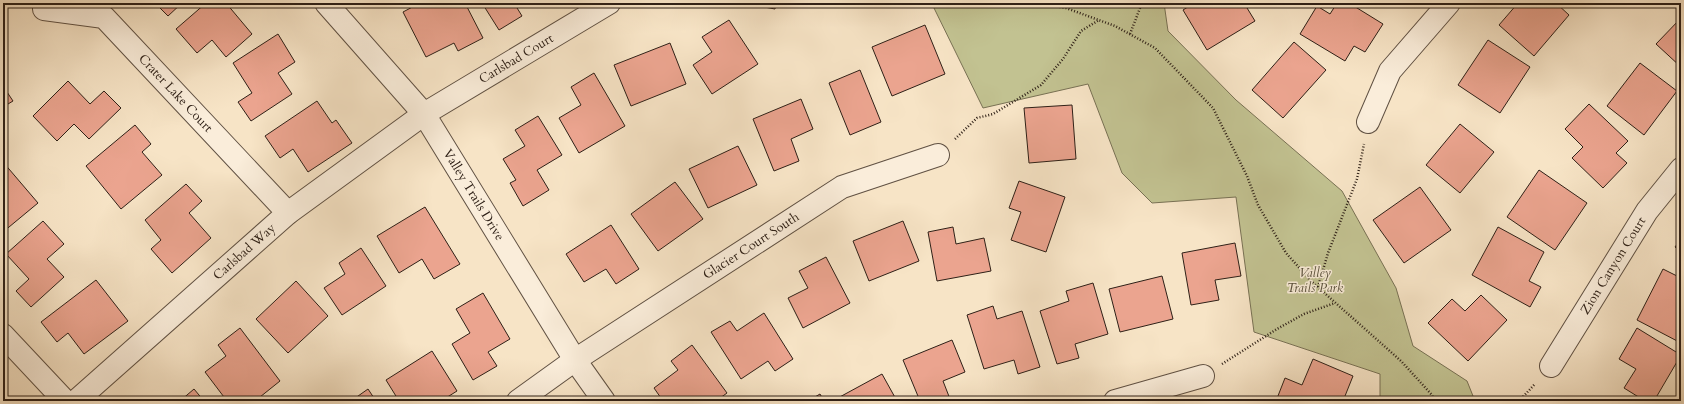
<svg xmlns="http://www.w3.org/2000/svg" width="1684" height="404" font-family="Cardo,serif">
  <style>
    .green { fill: #c2c291; stroke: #787154 }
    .building { fill: #eba48f; stroke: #2e2017 }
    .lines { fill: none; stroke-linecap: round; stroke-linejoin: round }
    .minor-casing { stroke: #605143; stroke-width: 24 }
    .path { stroke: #2e2017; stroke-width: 2.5; stroke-dasharray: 1 2; stroke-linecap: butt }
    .minor { stroke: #faedda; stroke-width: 22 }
    .labels { text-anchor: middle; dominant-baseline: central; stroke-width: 3; stroke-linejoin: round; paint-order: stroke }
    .street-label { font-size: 13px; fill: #2e2017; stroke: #faedda }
    .park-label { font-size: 13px; font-style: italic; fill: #5a513c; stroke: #faedda }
  </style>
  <rect width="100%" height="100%" fill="#f7e4c6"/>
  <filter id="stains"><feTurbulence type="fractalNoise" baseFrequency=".005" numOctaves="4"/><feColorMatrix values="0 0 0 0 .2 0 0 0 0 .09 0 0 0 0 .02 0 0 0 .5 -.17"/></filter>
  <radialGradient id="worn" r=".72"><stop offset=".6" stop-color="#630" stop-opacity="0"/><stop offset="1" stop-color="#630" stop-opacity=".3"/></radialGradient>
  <path class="green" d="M920 3H1164L1168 31 1236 100 1342 191 1396 288 1413 346 1467 381 1475 401H1380V374L1254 332 1236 197 1152 203 1122 173 1088 84 983 108 933 6Z"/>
  <path class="building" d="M155 3H182L168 16Z
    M206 3H226L252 34 226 57 212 40 197 53 176 29Z
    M420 3H465L483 38 458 51 454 43 426 57 403 12Z
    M482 3H514L522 16 499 30Z
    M743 3H776L775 9Z
    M1194 3H1244L1255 21 1207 50 1183 10Z
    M1337 3H1349L1383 24 1365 52 1354 46 1345 61 1300 34 1317 6 1330 14Z
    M1518 3H1556L1569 15 1534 56 1499 25Z
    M1681 18V67L1656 44Z
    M729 20 758 64 712 94 693 65 712 52 702 37Z
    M925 25 945 74 892 96 872 47Z
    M278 34 295 62 278 73 292 94 251 121 238 102 252 93 233 63Z
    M1488 40 1530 67 1500 113 1458 85Z
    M1294 42 1326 70 1283 118 1252 90Z
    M670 43 686 84 631 106 614 65Z
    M1640 63 1677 91 1644 135 1607 106Z
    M860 70 881 122 850 135 829 83Z
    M594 73 625 126 579 153 559 118 581 105 571 87Z
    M68 81 90 104 104 91 121 108 89 139 74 124 57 141 33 116Z
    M3 86 13 101 3 107Z
    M801 99 813 129 791 139 799 161 774 171 753 119Z
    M317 101 332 123 336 120 352 143 308 172 293 149 280 158 265 136Z
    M1589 104 1628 141 1616 153 1627 163 1603 188 1572 158 1583 147 1565 129Z
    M1072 105 1076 159 1029 163 1024 108Z
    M538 116 562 155 537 170 549 190 523 206 510 183 516 180 503 159 525 146 515 130Z
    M1460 124 1494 152 1460 193 1426 165Z
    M135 125 151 144 142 152 162 175 121 209 86 166Z
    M738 146 757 185 708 208 689 169Z
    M3 162 38 203 3 232Z
    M1539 170 1587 203 1555 250 1507 217Z
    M1019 181 1065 197 1046 252 1011 240 1021 212 1009 208Z
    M675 182 703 219 658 251 631 214Z
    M186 184 202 201 189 213 211 238 172 273 151 249 161 240 145 220Z
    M1420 187 1451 230 1404 263 1373 220Z
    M425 207 460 264 434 279 422 259 399 273 377 236Z
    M43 221 64 244 47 259 64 277 31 307 16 291 29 279 6 254Z
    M903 221 919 261 869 281 853 241Z
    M611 225 639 269 616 284 606 269 584 282 566 254Z
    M953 227 956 244 984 238 991 271 937 281 928 232Z
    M1498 227 1544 252 1529 281 1541 287 1530 307 1472 275Z
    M1681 239V252L1675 247Z
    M1235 243 1241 276 1215 280 1219 300 1191 305 1182 253Z
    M361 248 386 286 342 315 324 288 345 274 339 263Z
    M826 257 850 303 803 328 788 298 808 288 799 271Z
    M1663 269 1681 278V343L1637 320Z
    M1162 276 1173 319 1120 332 1109 289Z
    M96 280 128 321 84 354 68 333 57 342 41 322Z
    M296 281 328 316 288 353 256 319Z
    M1093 283 1108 334 1075 344 1079 358 1057 364 1040 311 1069 301 1066 291Z
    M483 293 510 339 488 352 497 366 473 380 452 344 470 333 456 309Z
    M1481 295 1507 320 1468 361 1428 323 1452 299 1465 311Z
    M993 306 997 319 1022 311 1040 367 1018 374 1014 360 984 369 967 315Z
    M764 313 793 359 775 371 768 361 741 379 711 332 730 321 737 331Z
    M240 328 280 381 255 401H227L205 372 226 356 218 345Z
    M1637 328 1681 355 1654 401H1645L1624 388 1636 369 1619 359Z
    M952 340 965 372 943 381 950 399 944 401H920L903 360Z
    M692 345 727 393 716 401H663L654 388 678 370 671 361Z
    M432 351 457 391 441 401H399L386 380Z
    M1313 359 1353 376 1343 401H1276L1285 378 1302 385Z
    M882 374 897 401H837L836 399Z
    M194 389 204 401H180Z
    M368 389 376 401H351Z
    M820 394 824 401H808Z"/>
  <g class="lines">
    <defs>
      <g id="minor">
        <path id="s1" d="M326 3 424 114 575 360 604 401"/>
        <path id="s2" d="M44 9 104 17 288 213"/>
        <path d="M1368 122 1390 71 1449 3"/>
        <path d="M3 335 65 401"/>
        <path id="s3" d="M1551 366 1647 211 1681 169"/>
        <path id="s4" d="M76 401 288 213 424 114 609 3"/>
        <path id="s5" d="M518 401 575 360 842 187 938 155"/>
        <path d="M1115 401 1203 376"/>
      </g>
    </defs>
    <use href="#minor" class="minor-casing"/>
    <path class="path" d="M1036 3 1066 8 1115 26 1155 48 1213 108 1247 176 1258 205 1286 253 1311 281 1401 361 1432 395 1434 401
      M1130 34 1142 3
      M955 139 977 118 993 114 1041 85 1063 59 1081 31 1099 20
      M1318 287 1328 253 1357 179 1364 144
      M1222 364 1277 329 1304 314 1335 303
      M1519 401 1535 384"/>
    <use href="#minor" class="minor"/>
  </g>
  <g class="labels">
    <g class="street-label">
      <text stroke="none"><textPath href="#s4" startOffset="559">Carlsbad Court</textPath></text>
      <text stroke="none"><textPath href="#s2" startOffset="165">Crater Lake Court</textPath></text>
      <text stroke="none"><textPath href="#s1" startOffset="243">Valley Trails Drive</textPath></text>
      <text stroke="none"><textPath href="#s5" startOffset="280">Glacier Court South</textPath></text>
      <text stroke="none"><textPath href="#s4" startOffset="225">Carlsbad Way</textPath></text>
      <text stroke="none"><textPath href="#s3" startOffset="118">Zion Canyon Court</textPath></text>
    </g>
    <g class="park-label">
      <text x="1315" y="273">Valley<tspan x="1315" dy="15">Trails Park</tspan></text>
    </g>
  </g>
  <rect width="1684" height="404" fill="none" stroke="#f7e4c6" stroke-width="16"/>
  <rect x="4" y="4" width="1676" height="396" fill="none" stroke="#2e2017" stroke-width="2"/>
  <rect x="8" y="8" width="1668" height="388" fill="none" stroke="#2e2017"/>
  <rect width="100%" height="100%" filter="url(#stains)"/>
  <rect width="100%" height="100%" fill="url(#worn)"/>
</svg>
